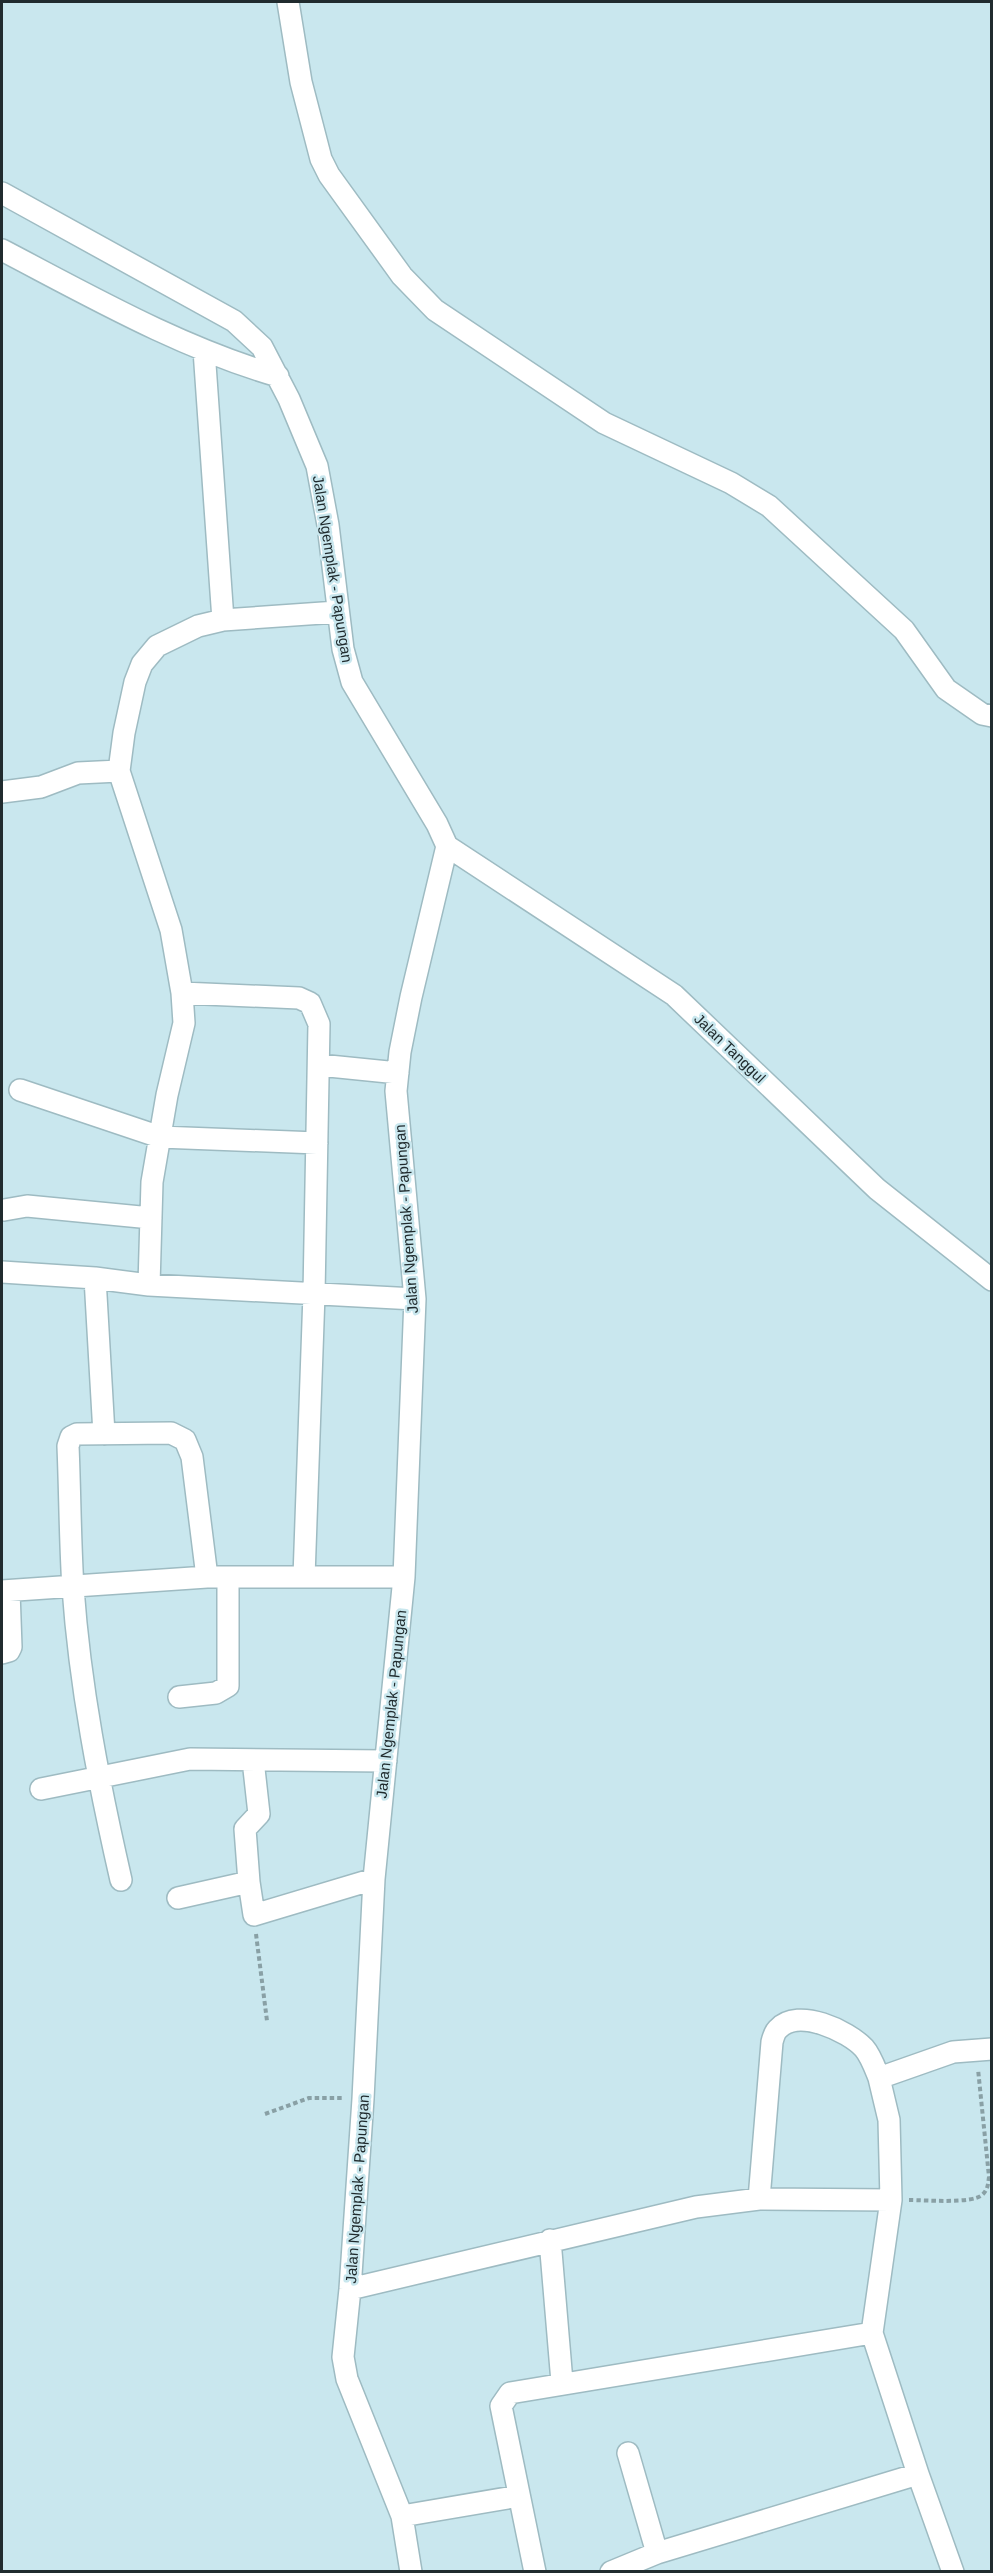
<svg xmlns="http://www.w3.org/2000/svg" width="993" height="2573" font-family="Helvetica,sans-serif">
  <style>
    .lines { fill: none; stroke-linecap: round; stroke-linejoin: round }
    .minor-casing { stroke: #9ebbc2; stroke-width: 24 }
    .path { stroke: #89a0a5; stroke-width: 4; stroke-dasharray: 4.5 3; stroke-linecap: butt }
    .minor { stroke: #fff; stroke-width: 21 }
    .labels { text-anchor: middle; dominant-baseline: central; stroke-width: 5; stroke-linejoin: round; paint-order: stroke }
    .street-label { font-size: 15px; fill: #202b2e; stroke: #c9e7ee }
  </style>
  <rect width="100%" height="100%" fill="#c9e7ee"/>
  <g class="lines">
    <defs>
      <path id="minor" d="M288 2 301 82 321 159 329 175 402 276 435 310 604 423 731 483 769 506 904 630 946 689 982 714 992 716
        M2 193 234 321 262 347 289 399 317 466 328 525 343 649 352 682 437 824 447 846 411 997 400 1052 396 1091 415 1299 404 1577 374 1879 363 2099 350 2289 343 2357 347 2379 402 2516 411 2572
        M2 250C90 296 181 348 278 376
        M204 350 223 620
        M2 792 41 787 78 773 119 771
        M447 846 674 995 877 1189 992 1280
        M182 993 299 998 310 1003 319 1024 314 1294 304 1577
        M319 1065 398 1073
        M20 1090 160 1137 317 1143
        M4 1210 27 1206 151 1218
        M2 1272 95 1278 149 1285 415 1299
        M95 1278 104 1434
        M149 1285 152 1182 167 1095 184 1023 182 993 171 930 119 771 124 733 135 682 142 664 157 646 198 626 223 620 337 612
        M2 1591 207 1577H404
        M2 1653 9 1651 11 1647 9 1591
        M179 1697 216 1693 228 1686V1577
        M41 1789 190 1759 386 1761
        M121 1880C99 1784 80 1687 73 1588 70 1541 70 1493 68 1446L71 1437 77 1434 171 1433 185 1440 192 1457 207 1577
        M249 1882 245 1829 259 1814 253 1760
        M178 1898 249 1882 254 1915 374 1879
        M759 2199 772 2042C773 2038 775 2031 778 2029 798 2007 848 2031 864 2048 871 2056 875 2068 879 2078L953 2052 992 2049
        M891 2200 872 2333 918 2474
        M550 2240 562 2382
        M350 2289 696 2207 759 2199 891 2200 889 2120 879 2078
        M628 2453 657 2553
        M402 2516 519 2496
        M535 2572 501 2406 510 2393 872 2333
        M611 2572 657 2553 918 2474 953 2572"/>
    </defs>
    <use href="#minor" class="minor-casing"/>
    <path class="path" d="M256 1934 267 2021
      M265 2114 309 2098H344
      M909 2200C924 2200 972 2204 982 2195 988 2190 988 2184 989 2177L978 2069"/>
    <use href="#minor" class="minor"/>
  </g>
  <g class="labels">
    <g class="street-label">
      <text transform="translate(333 569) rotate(81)">Jalan Ngemplak - Papungan</text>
      <text transform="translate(730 1048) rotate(44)">Jalan Tanggul</text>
      <text transform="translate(406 1219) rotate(-94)">Jalan Ngemplak - Papungan</text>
      <text transform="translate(391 1704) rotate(-84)">Jalan Ngemplak - Papungan</text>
      <text transform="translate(357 2189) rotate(-86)">Jalan Ngemplak - Papungan</text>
    </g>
  </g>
  <rect width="993" height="2573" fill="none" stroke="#202b2e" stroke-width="6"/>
</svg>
